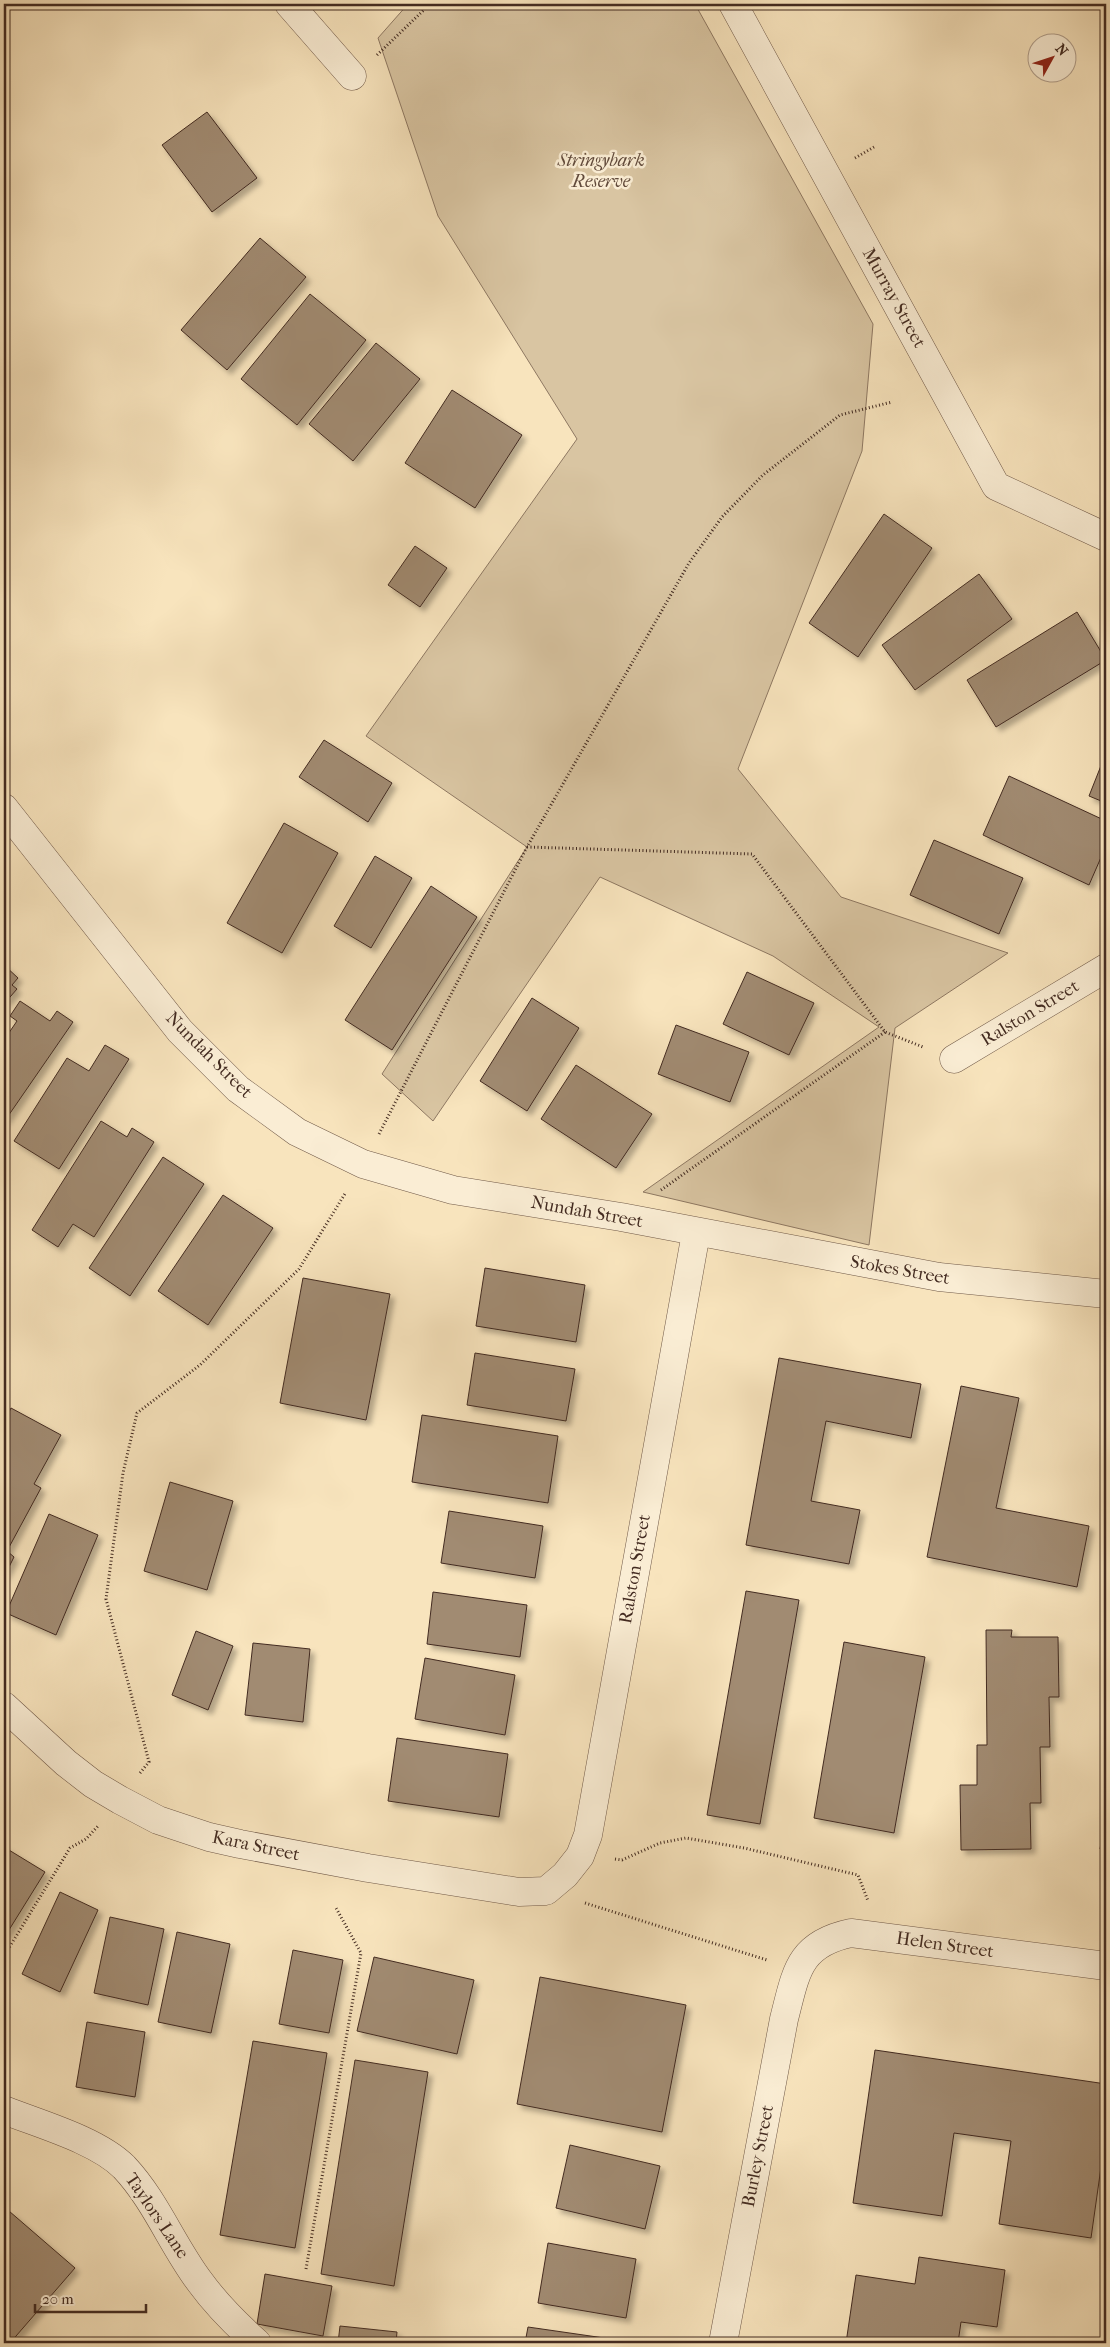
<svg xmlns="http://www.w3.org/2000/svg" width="1110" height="2347" font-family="'IM FELL French Canon',serif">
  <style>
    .green { fill: #d9c5a2; stroke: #8e7862 }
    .building { fill: #a18b72; stroke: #432b21; filter: url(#shadow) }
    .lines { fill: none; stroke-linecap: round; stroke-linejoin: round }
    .minor-casing { stroke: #705948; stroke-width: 29 }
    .path { stroke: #432b21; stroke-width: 3; stroke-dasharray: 1 2.5; stroke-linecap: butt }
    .minor { stroke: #faedd4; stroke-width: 28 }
    .labels { text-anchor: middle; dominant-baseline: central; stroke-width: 5; stroke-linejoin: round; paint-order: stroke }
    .park-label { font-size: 18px; font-style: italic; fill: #614a3b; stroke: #faedd4 }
    .street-label { font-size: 18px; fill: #432b21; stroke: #faedd4 }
  </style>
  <defs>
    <filter id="shadow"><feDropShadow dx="4.5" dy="4.5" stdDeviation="2.5" flood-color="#0004"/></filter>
  </defs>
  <rect width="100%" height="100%" fill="#f8e4bd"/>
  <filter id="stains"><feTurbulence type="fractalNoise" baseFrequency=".004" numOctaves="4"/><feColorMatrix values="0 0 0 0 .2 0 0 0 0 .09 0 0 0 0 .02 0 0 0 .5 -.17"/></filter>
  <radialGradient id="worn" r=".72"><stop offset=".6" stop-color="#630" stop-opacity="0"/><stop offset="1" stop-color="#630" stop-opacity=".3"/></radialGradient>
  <path class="green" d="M408 4H695L873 324 862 451 738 769 841 897 1008 953 895 1028 869 1245 643 1192 879 1027 773 956 600 877 433 1121 382 1074 527 847 366 736 577 439 438 216 378 38Z"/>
  <path class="building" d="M207 112 257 178 212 212 162 145Z
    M260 238 306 277 227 370 181 330Z
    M310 294 366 340 297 425 241 379Z
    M376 343 420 379 353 461 309 424Z
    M452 390 522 435 475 508 405 463Z
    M884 514 932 548 858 657 809 623Z
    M415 546 447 568 420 607 388 585Z
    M979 574 1012 619 915 690 882 645Z
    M1077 612 1106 660 996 727 967 680Z
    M324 740 392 783 368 822 299 777Z
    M1106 753V803L1089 796Z
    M1009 776 1106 821V846L1089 885 983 835Z
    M284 823 338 853 282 953 227 923Z
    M934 840 1023 878 999 934 910 895Z
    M375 856 412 878 371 948 334 926Z
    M431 886 477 917 392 1050 345 1020Z
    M4 965 18 978 12 985 17 989 4 1004Z
    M747 972 814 1003 789 1055 723 1024Z
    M532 998 579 1028 527 1111 480 1081Z
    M20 1001 50 1021 57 1011 73 1022 4 1122V1040L17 1021 10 1016Z
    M676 1025 749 1052 730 1102 658 1074Z
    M105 1045 129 1059 59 1169 14 1141 67 1058 89 1071Z
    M576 1065 652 1114 616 1168 541 1119Z
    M101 1121 127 1137 132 1128 154 1142 94 1237 73 1224 58 1247 32 1230Z
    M163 1157 204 1184 130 1296 89 1268Z
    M223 1195 273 1228 208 1325 158 1291Z
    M485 1268 585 1285 576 1342 476 1326Z
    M303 1278 390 1294 366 1420 280 1403Z
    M475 1353 575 1369 566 1421 467 1405Z
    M779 1358 921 1384 911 1438 826 1421 811 1501 860 1510 849 1564 746 1545Z
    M961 1386 1019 1398 996 1508 1089 1526 1077 1587 927 1557Z
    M11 1408 61 1435 34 1484 41 1488 7 1551 14 1557 4 1577V1422Z
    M422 1415 558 1436 548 1503 412 1482Z
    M170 1482 233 1501 207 1590 144 1571Z
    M449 1511 543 1526 535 1578 441 1563Z
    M49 1514 98 1535 56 1635 6 1613Z
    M746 1591 799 1600 760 1824 707 1815Z
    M433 1592 527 1605 520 1657 427 1644Z
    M986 1630H1012L1011 1637H1058L1059 1697H1049L1050 1747H1040L1041 1803H1030L1031 1849 961 1850 960 1785H977V1745H987Z
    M196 1631 233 1646 208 1710 172 1695Z
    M844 1642 925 1657 894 1833 814 1818Z
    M253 1643 310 1649 303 1722 245 1715Z
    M425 1658 515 1675 505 1735 415 1719Z
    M397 1738 508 1754 499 1817 388 1801Z
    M1106 1813V1850L1100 1849Z
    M4 1847 45 1872 4 1938Z
    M60 1892 98 1910 60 1992 22 1974Z
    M110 1917 164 1929 148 2005 94 1993Z
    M177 1932 230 1944 211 2033 158 2022Z
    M293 1950 343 1960 329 2033 279 2024Z
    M374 1957 474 1980 457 2054 357 2031Z
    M540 1977 686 2005 662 2132 517 2104Z
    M87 2022 145 2032 135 2097 76 2087Z
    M253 2041 327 2053 295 2248 220 2235Z
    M875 2050 1106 2084V2132L1091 2238 999 2224 1011 2141 954 2133 942 2216 853 2203Z
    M355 2060 428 2072 394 2286 321 2274Z
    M570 2145 660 2166 645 2229 556 2208Z
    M9 2211 75 2268 10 2343H4V2218Z
    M548 2243 636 2259 626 2318 538 2303Z
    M919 2257 1005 2270 997 2327 961 2322 958 2343H846L856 2275 915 2284Z
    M265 2274 332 2286 323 2336 257 2324Z
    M340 2326 397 2332 396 2343H338Z
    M528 2327 625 2341V2343H525Z"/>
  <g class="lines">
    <defs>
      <path id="minor" d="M289 4 352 76
        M733 4 996 486 1106 537
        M4 808 180 1031 238 1089 297 1132 363 1164 453 1190 621 1217 939 1277 1106 1294
        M954 1059 1106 968
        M4 1706 66 1763 93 1784 120 1800 158 1820 209 1837 240 1844 368 1868 519 1892 546 1891 565 1875 580 1856 588 1835 696 1233
        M4 2110C39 2124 97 2140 124 2167 156 2201 172 2245 200 2282 216 2304 237 2325 257 2343
        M723 2343 784 2019C796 1973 798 1944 851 1933L1106 1966"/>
    </defs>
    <use href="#minor" class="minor-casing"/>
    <path class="path" d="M377 55 430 4
      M855 158 874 147
      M527 847 752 854 885 1032 923 1047
      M379 1134 527 847 689 563 722 517 763 475 840 415 892 402
      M661 1190 885 1032
      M140 1773 149 1762 106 1599 123 1473 137 1413 200 1365 299 1269 346 1192
      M615 1859 622 1860 660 1843 686 1838 744 1848 858 1875 868 1901
      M585 1903 767 1960
      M4 1956 70 1848 86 1839 99 1825
      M306 2269 361 1953 336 1908"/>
    <use href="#minor" class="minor"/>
  </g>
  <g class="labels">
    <g class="park-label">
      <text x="601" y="160">Stringybark<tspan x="601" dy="21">Reserve</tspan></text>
    </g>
    <g class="street-label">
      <text transform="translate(894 298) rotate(61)">Murray Street</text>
      <text transform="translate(1030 1013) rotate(-31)">Ralston Street</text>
      <text transform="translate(209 1055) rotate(45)">Nundah Street</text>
      <text transform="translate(587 1212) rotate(10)">Nundah Street</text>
      <text transform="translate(900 1270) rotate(10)">Stokes Street</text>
      <text transform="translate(635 1569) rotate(-80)">Ralston Street</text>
      <text transform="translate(256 1846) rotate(12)">Kara Street</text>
      <text transform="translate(945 1945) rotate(8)">Helen Street</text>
      <text transform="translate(758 2156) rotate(-79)">Burley Street</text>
      <text transform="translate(157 2216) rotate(56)">Taylors Lane</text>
    </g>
  </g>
  <rect width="1110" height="2347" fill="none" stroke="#f8e4bd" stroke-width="20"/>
  <rect x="5" y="5" width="1100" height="2337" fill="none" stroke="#432b21" stroke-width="2.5"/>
  <rect x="10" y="10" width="1090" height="2327" fill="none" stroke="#432b21"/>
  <g transform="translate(1052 58) rotate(50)"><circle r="24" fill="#faedd4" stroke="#b19f8c"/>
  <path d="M0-4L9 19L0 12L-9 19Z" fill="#8f2418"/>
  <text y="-8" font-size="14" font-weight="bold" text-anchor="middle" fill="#432b21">N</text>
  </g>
  <path d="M35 2304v8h111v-8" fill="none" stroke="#432b21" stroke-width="2.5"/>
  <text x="42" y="2304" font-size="15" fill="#432b21" stroke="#faedd4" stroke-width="4" paint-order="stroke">20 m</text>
  <rect width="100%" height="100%" filter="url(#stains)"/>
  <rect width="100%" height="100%" fill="url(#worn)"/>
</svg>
